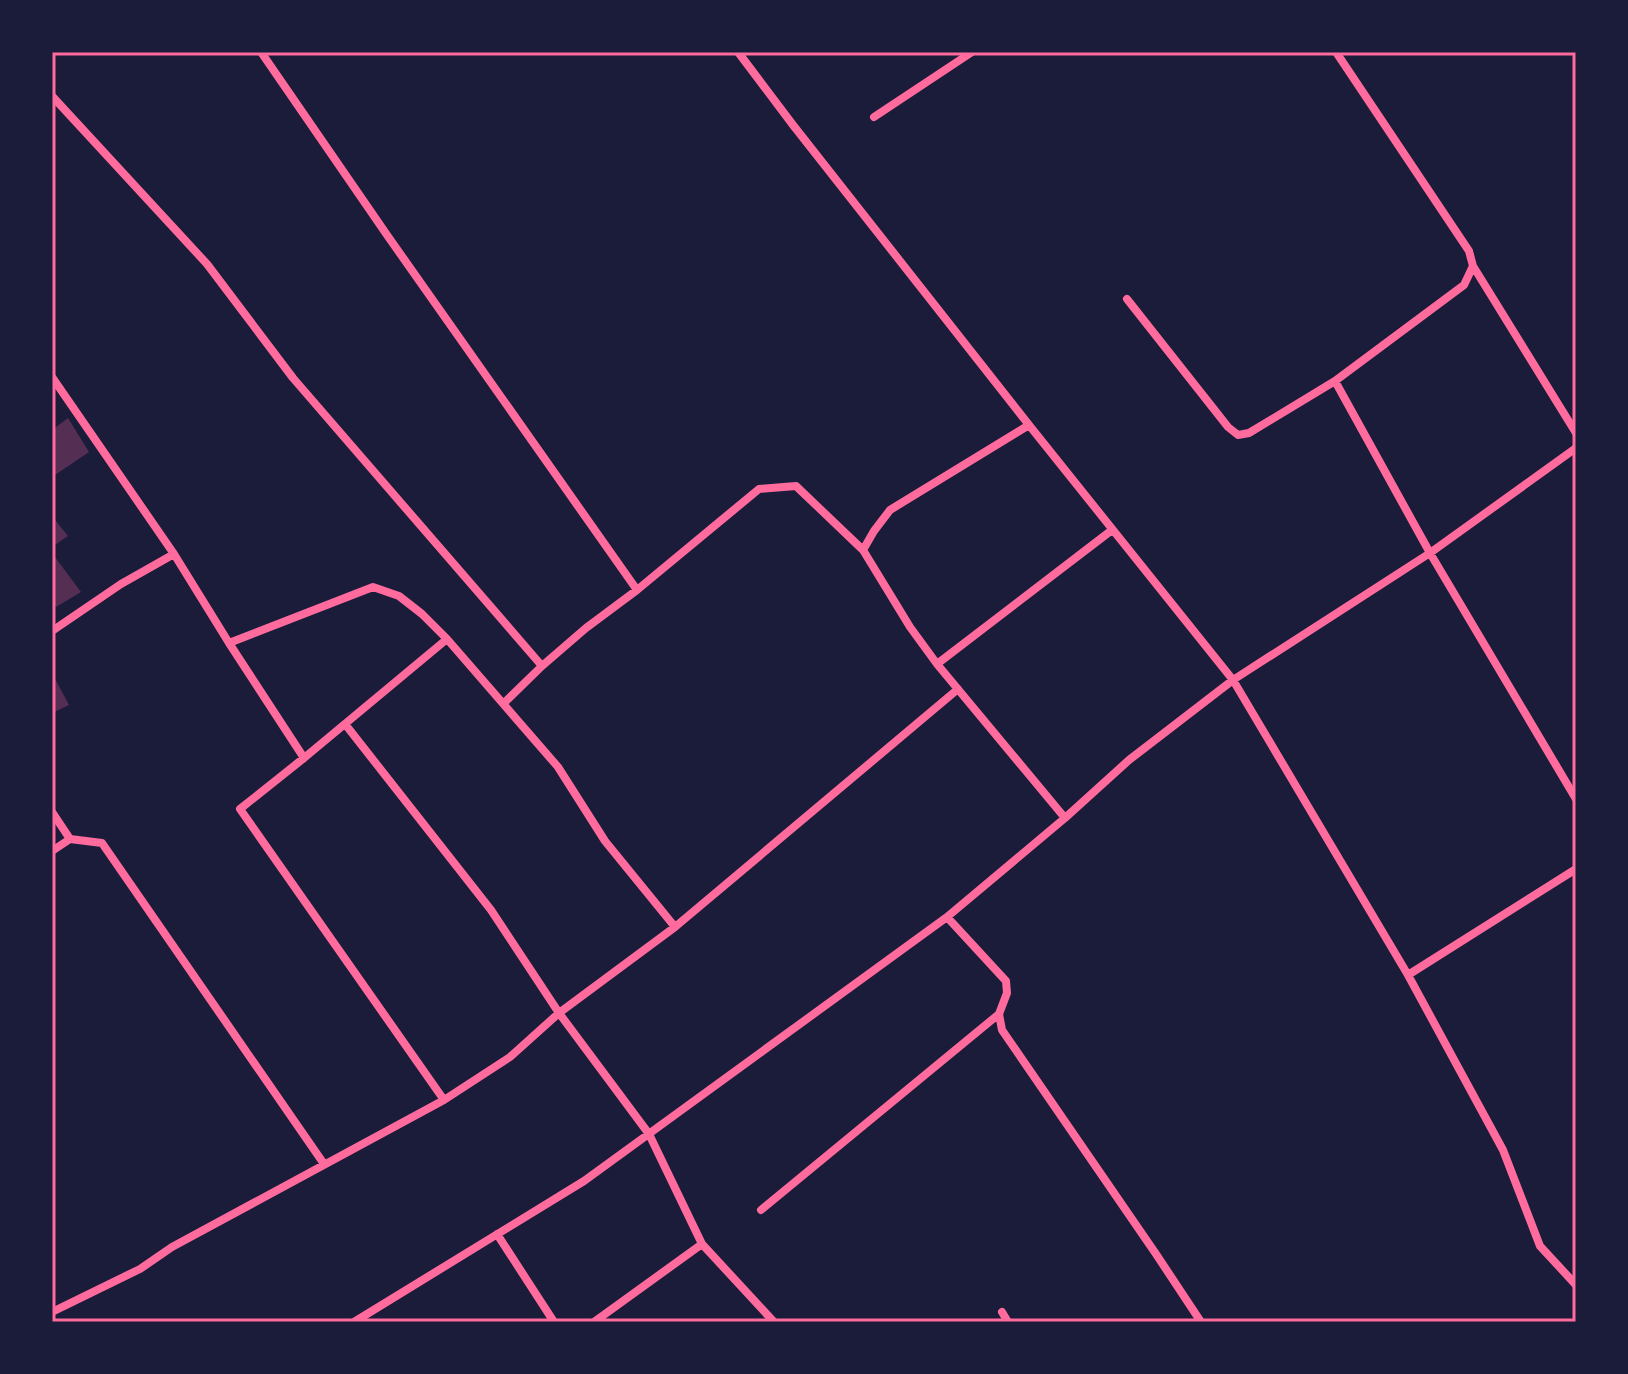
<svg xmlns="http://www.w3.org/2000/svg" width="1628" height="1374" font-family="Karla,sans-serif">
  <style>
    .building { fill: #542f53 }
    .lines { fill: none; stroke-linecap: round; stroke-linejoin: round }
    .minor { stroke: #ff6b9d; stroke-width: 8 }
    .neatline { fill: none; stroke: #ff6b9d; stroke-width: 3 }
  </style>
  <rect width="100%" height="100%" fill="#1b1b3a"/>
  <path class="building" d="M68 418 89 452 52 477V430Z
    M52 516 68 536 52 547Z
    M52 553 81 592 56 607 52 602Z
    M52 673 69 705 52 713Z"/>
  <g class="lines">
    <path class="minor" d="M261 52 387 235 637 590
      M738 52 793 125 1029 425 1233 680 1408 975 1503 1150 1540 1246 1576 1285
      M1336 52 1469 251 1473 266 1464 285 1335 381 1430 553 1576 799
      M52 96 207 264 293 378 542 666
      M874 117 972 52
      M1473 266 1576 433
      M1127 299 1228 427 1238 435 1249 433 1335 381
      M52 377 174 554
      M863 550 874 531 890 510 1029 425
      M52 631 121 584 174 554 229 643 373 587 399 596 422 614 447 639 558 767 605 841 675 927 958 689
      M229 643 304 758 447 639
      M937 664 1112 530
      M504 703 542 666 586 628 637 590 759 489 796 486 863 550 910 627 937 664 1065 818
      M345 724 491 910 559 1013 649 1134 702 1244 774 1322
      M304 758 240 809 444 1100
      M52 812 70 839
      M52 851 70 839 102 843 324 1164
      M947 917 1006 981 1007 993 999 1014 1002 1030 1156 1254 1201 1322
      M1408 975 1576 869
      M761 1210 999 1014
      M497 1234 554 1322
      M52 1312 140 1269 172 1247 444 1100 510 1057 559 1013 675 927
      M1002 1312 1008 1322
      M354 1322 584 1181 947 917 1065 818 1129 760 1233 680 1430 553 1576 448
      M594 1322 702 1244"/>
  </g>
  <rect width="1628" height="1374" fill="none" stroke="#1b1b3a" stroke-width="108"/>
  <rect x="54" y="54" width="1520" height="1266" class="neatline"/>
</svg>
